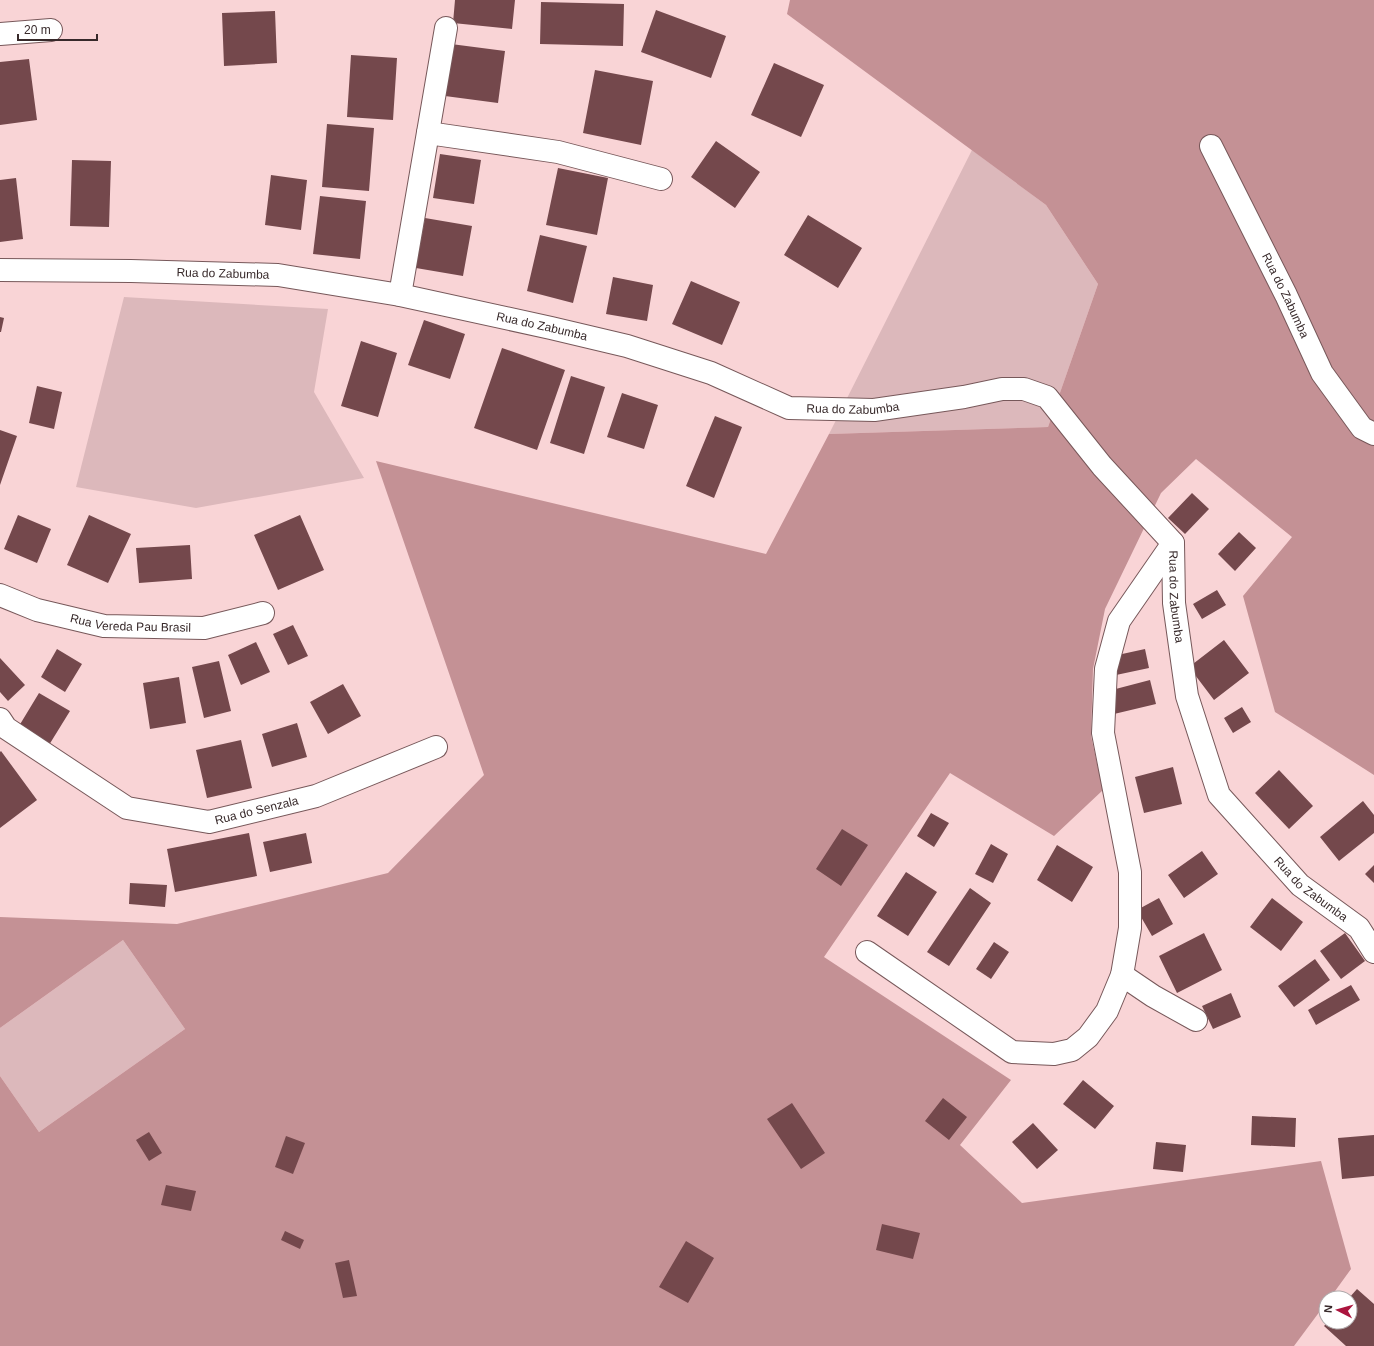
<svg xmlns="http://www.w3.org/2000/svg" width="1374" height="1346" font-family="Helvetica,sans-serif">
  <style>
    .green { fill: #dcb8bb }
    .forest { fill: #c49195 }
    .building { fill: #74484c }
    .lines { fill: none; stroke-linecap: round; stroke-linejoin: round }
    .minor-casing { stroke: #77585a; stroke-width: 24 }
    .minor { stroke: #fff; stroke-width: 22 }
    .labels { text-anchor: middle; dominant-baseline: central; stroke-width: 4; stroke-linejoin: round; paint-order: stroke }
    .street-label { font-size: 12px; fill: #37292a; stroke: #fff }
  </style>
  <rect width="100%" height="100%" fill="#f9d4d6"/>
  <path class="green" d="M972 150 1046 205 1098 284 1048 427 829 434Z
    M124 297 328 309 314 392 364 478 196 508 76 487Z
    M123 940 185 1029 39 1132 0 1076V1028Z"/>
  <path class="forest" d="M790 0H1374V775L1275 712 1243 596 1292 537 1196 459 1161 493 1105 609 1093 669 1091 736 1103 790 1054 836 950 773 824 957 1011 1080 960 1145 1022 1203 1321 1161 1351 1269 1330 1298H1326V1303L1294 1346H0V1076L39 1132 185 1029 123 940 0 1028V917L177 924 388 873 484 775 376 461 766 554 829 434 1048 427 1098 284 1046 205 787 14Z"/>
  <path class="building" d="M455 0H515L512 29 453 23Z
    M541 2 624 4 623 46 540 44Z
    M656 10 726 36 711 78 641 52Z
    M275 11 277 63 224 66 222 13Z
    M451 44 505 51 498 103 445 96Z
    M351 55 397 58 393 120 347 117Z
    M29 59 37 120 0 125V62Z
    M774 63 824 85 801 137 751 115Z
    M595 70 653 81 641 145 583 133Z
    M327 124 374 128 369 191 322 187Z
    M716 141 760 172 735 208 691 177Z
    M440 154 481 160 474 204 433 198Z
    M72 160 111 161 109 227 70 226Z
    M558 168 608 178 597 235 546 225Z
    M271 175 307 180 301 230 265 225Z
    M16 178 23 239 0 242V180Z
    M320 196 366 201 360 259 313 254Z
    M808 215 862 248 838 288 784 255Z
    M425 218 472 226 463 276 416 268Z
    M540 235 587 246 573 303 527 291Z
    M613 277 653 285 647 321 606 314Z
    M691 281 740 302 722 345 672 324Z
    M0 317 4 318 1 332H0Z
    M424 320 465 334 450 379 408 365Z
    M361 341 397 353 378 417 341 406Z
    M502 348 565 370 537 450 474 428Z
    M571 376 605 387 584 454 550 443Z
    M37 386 62 392 54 429 29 423Z
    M622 393 658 405 644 449 607 437Z
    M715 416 742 427 714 498 686 486Z
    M0 430 17 436 0 485Z
    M1192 493 1209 509 1185 534 1168 518Z
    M18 515 51 529 37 563 4 549Z
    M89 515 131 534 108 583 67 565Z
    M300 515 324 570 278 590 254 535Z
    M1239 532 1256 548 1235 571 1218 554Z
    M190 545 192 579 139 583 136 548Z
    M1217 590 1226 605 1202 619 1193 604Z
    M293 625 308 656 288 665 273 634Z
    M1224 640 1249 673 1214 700 1189 667Z
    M256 642 270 672 241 685 228 655Z
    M57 649 82 664 65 692 41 677Z
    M1145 649 1149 668 1116 675 1113 656Z
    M0 658 25 685 8 701 0 692Z
    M219 661 231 711 204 718 192 667Z
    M179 677 186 723 150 729 143 683Z
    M1150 680 1156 704 1114 714 1108 691Z
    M343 684 361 716 328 734 310 702Z
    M39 693 70 711 49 745 19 726Z
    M1242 707 1251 722 1233 733 1224 718Z
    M297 723 307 757 272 767 262 734Z
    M241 740 252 788 207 798 196 750Z
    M1 751 37 800 0 828V752Z
    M1173 767 1182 804 1144 813 1135 777Z
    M1279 770 1313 806 1289 829 1255 793Z
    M1363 801 1374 815V833L1339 861 1320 837Z
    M931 813 949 823 934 847 917 836Z
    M842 829 868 845 841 886 816 869Z
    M249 833 257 876 175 892 167 849Z
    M306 833 312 863 270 872 263 842Z
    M991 844 1008 854 993 883 975 874Z
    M1057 845 1093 867 1072 902 1037 880Z
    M1202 851 1218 874 1184 898 1168 875Z
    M1374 865V883L1365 874Z
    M906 872 937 892 908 936 877 916Z
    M130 883 167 885 165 907 129 904Z
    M970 888 991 903 949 966 927 952Z
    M1159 898 1173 924 1152 936 1137 910Z
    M1272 898 1303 922 1281 951 1250 927Z
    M1204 933 1222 970 1177 993 1159 956Z
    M1345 933 1365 961 1341 979 1320 951Z
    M994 942 1009 952 991 979 976 969Z
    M1315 959 1330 980 1294 1007 1278 986Z
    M1351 985 1360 1000 1316 1025 1308 1010Z
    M1231 993 1241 1017 1213 1029 1202 1006Z
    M1083 1080 1114 1106 1095 1129 1063 1104Z
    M943 1098 967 1117 949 1140 925 1121Z
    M792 1103 825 1153 801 1169 767 1119Z
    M1252 1116 1296 1118 1295 1147 1251 1145Z
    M1033 1123 1058 1150 1037 1169 1012 1142Z
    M149 1132 162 1153 149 1161 136 1140Z
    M1374 1135V1176L1342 1179 1338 1138Z
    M286 1136 305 1143 293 1174 275 1167Z
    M1156 1142 1186 1145 1183 1172 1153 1169Z
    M166 1185 196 1191 191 1211 161 1205Z
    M882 1224 920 1233 913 1259 876 1250Z
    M285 1231 304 1240 300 1249 281 1240Z
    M686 1241 714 1258 688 1303 659 1287Z
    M349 1260 357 1296 343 1298 335 1263Z
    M1357 1289 1374 1304V1346H1346L1324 1326 1328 1322H1350V1298H1349Z"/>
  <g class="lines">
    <defs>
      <g id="minor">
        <path d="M0 34 51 30"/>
        <path d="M428 133 558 152 661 179"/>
        <path id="s1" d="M1211 146 1286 295 1322 373 1362 428 1374 434"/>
        <path id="s2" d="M0 270 131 271 278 275 400 295 551 328 627 346 711 373 789 408 874 410 964 397 1002 389H1024L1047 397 1102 466 1173 543 1174 603 1187 696 1219 795 1300 885 1359 928 1374 952"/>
        <path d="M400 295 446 28"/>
        <path id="s3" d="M0 595 37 610 104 626 204 628 263 613"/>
        <path id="s4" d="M0 719 6 728 127 808 209 822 316 796 436 747"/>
        <path d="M867 952 1012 1052 1054 1054 1072 1050 1088 1037 1107 1011 1122 975 1130 928V872L1103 733 1106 669 1119 621 1173 543"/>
        <path d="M1122 975 1153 996 1196 1020"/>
      </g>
    </defs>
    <use href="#minor" class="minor-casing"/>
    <use href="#minor" class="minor"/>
  </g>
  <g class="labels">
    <g class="street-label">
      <text stroke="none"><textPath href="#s2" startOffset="223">Rua do Zabumba</textPath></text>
      <text stroke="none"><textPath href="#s1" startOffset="167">Rua do Zabumba</textPath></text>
      <text stroke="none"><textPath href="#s2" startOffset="547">Rua do Zabumba</textPath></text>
      <text stroke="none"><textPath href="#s2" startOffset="872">Rua do Zabumba</textPath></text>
      <text stroke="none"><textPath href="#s2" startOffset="1316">Rua do Zabumba</textPath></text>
      <text stroke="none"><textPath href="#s3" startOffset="135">Rua Vereda Pau Brasil</textPath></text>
      <text stroke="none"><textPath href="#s4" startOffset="288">Rua do Senzala</textPath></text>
      <text stroke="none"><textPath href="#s2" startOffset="1652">Rua do Zabumba</textPath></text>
    </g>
  </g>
  <g transform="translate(1338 1310) rotate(276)"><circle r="19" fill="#ffffff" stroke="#afa9aa"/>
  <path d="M0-3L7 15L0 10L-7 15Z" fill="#ab153e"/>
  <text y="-6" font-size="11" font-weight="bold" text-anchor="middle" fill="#37292a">N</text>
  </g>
  <path d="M18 34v6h79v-6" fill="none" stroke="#37292a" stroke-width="2"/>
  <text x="24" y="34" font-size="12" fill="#37292a" stroke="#ffffff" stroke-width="3" paint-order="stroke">20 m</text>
</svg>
